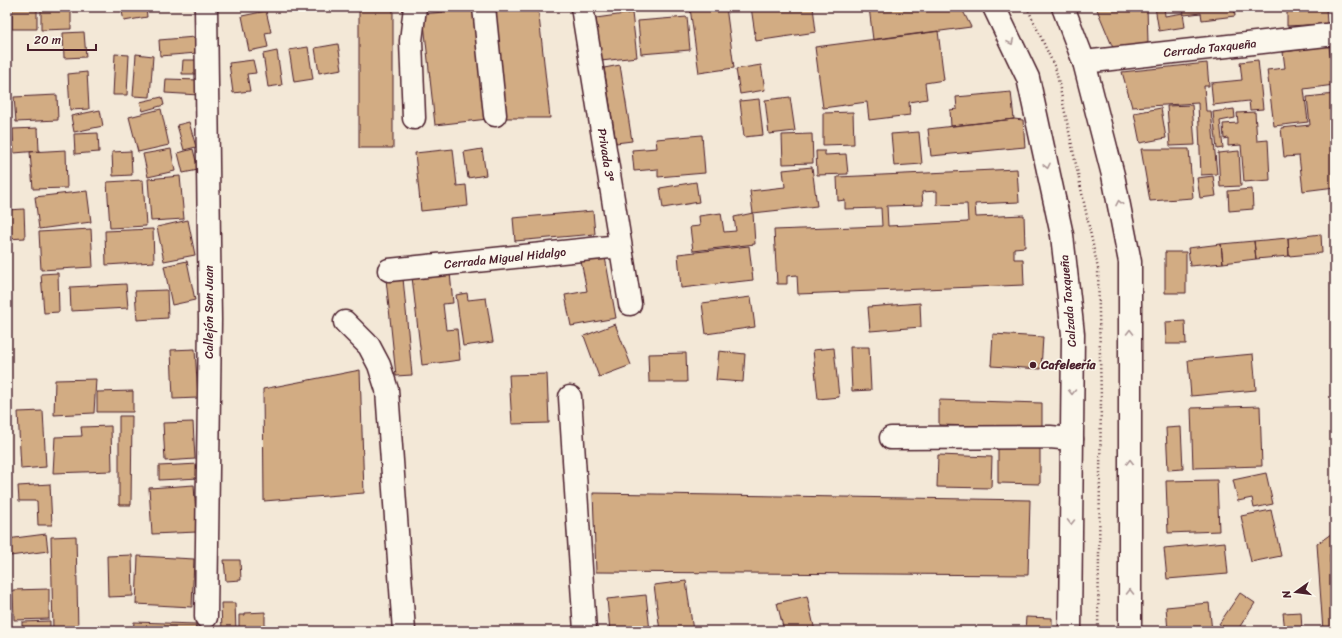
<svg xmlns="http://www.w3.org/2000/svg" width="1342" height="638" font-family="Sriracha,sans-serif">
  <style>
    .building { fill: #d2ac83; stroke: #4a1f2b; fill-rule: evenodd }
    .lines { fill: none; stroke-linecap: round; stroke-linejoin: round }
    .minor-casing { stroke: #4a1f2b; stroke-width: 25 }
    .major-casing { stroke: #4a1f2b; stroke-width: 25 }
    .path { stroke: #4a1f2b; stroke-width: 2.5; stroke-dasharray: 1 3; stroke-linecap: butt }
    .minor { stroke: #fbf7ec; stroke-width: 22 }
    .major { stroke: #fbf7ec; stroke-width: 22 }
    .oneway { stroke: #ab9695 }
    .poi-dot { fill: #4a1f2b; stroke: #fbf7ec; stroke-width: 1.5 }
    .labels { text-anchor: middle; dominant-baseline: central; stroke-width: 3; stroke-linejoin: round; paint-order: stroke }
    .street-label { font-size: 12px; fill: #4a1f2b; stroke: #fbf7ec }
    .poi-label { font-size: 12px; font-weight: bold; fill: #4a1f2b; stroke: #fbf7ec; text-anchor: start }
  </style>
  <rect width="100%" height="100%" fill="#f3e8d7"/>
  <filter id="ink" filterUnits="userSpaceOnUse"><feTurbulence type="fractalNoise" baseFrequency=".025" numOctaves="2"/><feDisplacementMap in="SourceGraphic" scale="8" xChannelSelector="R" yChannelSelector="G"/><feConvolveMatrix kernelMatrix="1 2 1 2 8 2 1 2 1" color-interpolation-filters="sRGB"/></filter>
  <g filter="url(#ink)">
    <path class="building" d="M12 7H37V29H12Z
      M41 7H71V29L41 30Z
      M121 7H146L147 17 124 21Z
      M359 7H393V148H359Z
      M443 7H475L488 119 435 125 423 14 443 12Z
      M492 7H538L550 118H505Z
      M695 7H726L734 68 699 73 690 8Z
      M751 7H813L816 32 756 41Z
      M869 7H961L971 27 873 40Z
      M1096 7H1147L1148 43 1113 48Z
      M1155 7H1164L1165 16 1183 13 1185 27 1159 31Z
      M1183 7H1234L1235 16 1202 20 1201 13 1184 15Z
      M1287 7H1326L1327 24 1287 26Z
      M1329 7H1335V24H1331Z
      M266 11 271 32 265 33 268 47 249 51 242 16Z
      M632 13 637 57 601 61 596 18Z
      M687 17 690 50 641 54 638 21Z
      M938 31 944 80 925 83 927 99 909 102 910 115 869 120 867 102 823 108 815 47Z
      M84 32 86 57 64 58 63 33Z
      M195 37 197 53 160 56 159 40Z
      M338 44 342 69 319 73 315 48Z
      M1329 46 1334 85 1304 89 1308 122 1274 126 1267 70 1285 68 1283 52Z
      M308 47 313 79 294 82 289 50Z
      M277 51 282 85 268 87 263 54Z
      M115 54 129 55 127 95H113Z
      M136 54 153 56 150 97 133 96Z
      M183 60H197L196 74H182Z
      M253 60 256 73 247 74 250 91 233 93 229 63Z
      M1258 60 1263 109 1250 110 1249 101 1213 105 1211 83 1242 80 1240 62Z
      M1207 63 1209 86H1204L1206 111H1211L1217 174 1201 175 1198 103 1132 107 1122 72Z
      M620 65 632 141 616 143 604 68Z
      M761 65 765 90 740 94 736 69Z
      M87 72 89 109 70 110 68 74Z
      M166 79 199 80V95L165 93Z
      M1011 92 1014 119 951 126 950 110 957 109 956 97Z
      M1335 94V187L1303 191 1299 156 1284 157 1281 128 1310 125 1307 97Z
      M57 95 58 120 16 122 14 97Z
      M162 97 164 105 143 111 140 102Z
      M790 97 795 131 769 134 765 100Z
      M759 99 763 135 744 137 740 101Z
      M1192 105 1195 145 1170 146 1167 106Z
      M1161 108 1166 138 1140 143 1134 113Z
      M161 109 169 145 138 152 129 117Z
      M1234 109 1235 118 1220 121 1223 148 1217 149 1213 112Z
      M100 110 103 126 74 132 71 116Z
      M853 112 854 144 823 145V113Z
      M1255 112 1257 141 1268 140 1270 180 1244 182 1241 145 1228 146V138L1224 139 1223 124 1238 123 1237 113Z
      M1014 119 1023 120 1025 147 931 156 928 129Z
      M189 122 196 147 184 150 177 125Z
      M38 128 39 151 14 153 13 129Z
      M919 132 922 164 894 166 891 134Z
      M98 133 99 152 75 154 74 134Z
      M812 134 813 163 783 164 782 135Z
      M702 135 705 173 658 177V169L634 171 632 150 657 148 656 139Z
      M171 149 175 171 148 177 143 154Z
      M193 149 198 170 183 173 178 153Z
      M453 149 457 186 466 185 468 206 421 211 415 153Z
      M482 149 486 175 468 178 464 152Z
      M1141 149H1189L1193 198 1150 201Z
      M66 150 67 188 33 189 30 152Z
      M131 151 132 175 113 176 112 152Z
      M816 151H825V155L846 154 848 174 817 175Z
      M1239 151 1241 186 1220 187 1218 153Z
      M812 167 817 206 753 213 750 191 785 187 783 170Z
      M1017 169 1019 202 975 204 976 217 1024 215 1025 247 1014 248V259H1023L1024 285 798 294 797 275 787 276V284H777L774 230 882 226 881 208 845 209V200L838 201 837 177ZM937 191V205L967 204 968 222 888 226 887 206 923 205 922 192Z
      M180 176 184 219 151 221 148 179Z
      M1213 176 1216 196 1200 198 1197 178Z
      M143 180 146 226 110 228 107 182Z
      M696 182 699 202 663 208 660 188Z
      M1252 189 1253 209 1229 211 1228 191Z
      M87 191 91 222 39 229 35 197Z
      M24 209 25 238 7 239V210Z
      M593 211 595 234 515 241 513 218Z
      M721 213 724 232 736 231 734 217 753 213 755 244 693 251 690 227 700 226 699 216Z
      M188 220 195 255 164 261 157 227Z
      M91 229 93 267 41 270 39 232Z
      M153 229 154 262 106 265 105 231Z
      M1321 234 1322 253 1289 256 1288 238Z
      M1288 238 1289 256 1256 259 1254 241Z
      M1254 241 1256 259 1223 263 1221 244Z
      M1221 244 1223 263 1190 266 1188 248Z
      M749 246 753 280 681 288 678 254Z
      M1165 252H1186V293H1165Z
      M605 257 616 318 571 326 565 295 587 291 581 261Z
      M187 261 195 300 172 305 164 266Z
      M58 273 59 312 44 313 41 274Z
      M450 273 453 303 443 304 446 330 457 329 460 360 422 365 412 277Z
      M403 278 412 375 396 376 386 279Z
      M126 284 128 308 71 311 70 287Z
      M167 290 168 318 137 320 135 291Z
      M467 293 468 300 486 298 493 342 463 346 456 295Z
      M751 297 755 327 706 334 702 303Z
      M920 303 921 327 870 331 868 307Z
      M1185 321 1186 344H1166L1165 322Z
      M615 324 631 365 599 377 584 336Z
      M993 334 1043 337 1041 369 991 366Z
      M850 347H869L871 390 852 391Z
      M834 348 839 397 818 399 813 350Z
      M195 349 198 398 173 399 171 350Z
      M719 351 745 354 743 382 716 380Z
      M686 353 687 382H649L648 354Z
      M1253 354 1256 390 1191 396 1188 360Z
      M360 370 364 493 264 501 263 389Z
      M547 374 549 423 512 424 509 375Z
      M96 379 94 413 54 415 55 380Z
      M133 391V412H97V392Z
      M939 400 1042 403V428L939 425Z
      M1260 406 1262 466 1193 468 1191 408Z
      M43 411 46 467 21 469 18 412Z
      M119 416H132L131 505H119Z
      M193 422 195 459 165 461 163 423Z
      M111 426 112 471 53 473 55 437 82 436 81 427Z
      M1181 427 1183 469 1168 470 1166 428Z
      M998 446 1040 447V484L998 483Z
      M938 455 992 457 991 488 937 487Z
      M199 464 200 478 159 480V466Z
      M1266 473 1273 504 1254 508 1252 498 1238 501 1233 480Z
      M1217 480 1219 531 1168 533 1166 481Z
      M50 484 52 525H38L37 501H19L18 486Z
      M194 485 197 532 152 534 149 488Z
      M593 493 1030 500 1028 575 596 572Z
      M1271 510 1281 556 1251 562 1241 516Z
      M1335 531V554H1330V563H1335V593H1333L1335 603V631H1323L1317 544Z
      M46 534 48 551 10 556 7 539Z
      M76 536 78 631H53L51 537Z
      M1225 542 1228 574 1167 579 1164 548Z
      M132 555 133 596 108 597 107 556Z
      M138 556 194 559 192 607 136 604Z
      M224 560H240L241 580 226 581Z
      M686 581 693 631H660L654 585Z
      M49 589V619L14 620 13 590Z
      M1240 593 1255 603 1237 631H1230L1219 624Z
      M646 595 650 631H610L607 599Z
      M807 596 815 631H784L777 603Z
      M221 603H235L236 631H222Z
      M1209 603 1212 631H1168L1166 607Z
      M265 612V631H239V615H245V613Z
      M1301 612 1302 631H1285L1283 613Z
      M1026 617 1052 618V631H1025Z
      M50 621V631H22V622Z
      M134 622 196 624V631H133Z"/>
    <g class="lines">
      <defs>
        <path id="minor" d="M484 7 495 115
          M582 7 630 304
          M1084 62 1335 34
          M414 118 411 41 415 7
          M389 270 620 246
          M345 322 369 346 379 365 387 390 404 631
          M570 397 585 631
          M891 438 1050 437 1072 439
          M206 617 210 320 206 7"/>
        <path id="major" d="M994 7 1028 78 1062 235 1073 334 1070 631
          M1063 7 1084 62 1113 175 1130 262V631"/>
      </defs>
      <use href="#minor" class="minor-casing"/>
      <use href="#major" class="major-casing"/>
      <path class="path" d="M1027 7 1056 70 1098 269 1101 399 1098 631"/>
      <use href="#minor" class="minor"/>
      <use href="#major" class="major"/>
    </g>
    <defs><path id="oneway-chevron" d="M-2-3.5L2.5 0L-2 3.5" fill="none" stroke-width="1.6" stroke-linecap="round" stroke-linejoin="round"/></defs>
    <g class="oneway">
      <use href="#oneway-chevron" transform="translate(1011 42) rotate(65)"/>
      <use href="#oneway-chevron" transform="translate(1047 166) rotate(78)"/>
      <use href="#oneway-chevron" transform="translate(1119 203) rotate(-101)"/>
      <use href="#oneway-chevron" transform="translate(1130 332) rotate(-90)"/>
      <use href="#oneway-chevron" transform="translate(1072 392) rotate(91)"/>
      <use href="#oneway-chevron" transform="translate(1130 462) rotate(-90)"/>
      <use href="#oneway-chevron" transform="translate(1071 522) rotate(91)"/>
      <use href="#oneway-chevron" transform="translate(1130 592) rotate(-90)"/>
    </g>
  </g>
  <circle class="poi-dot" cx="1033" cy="365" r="4"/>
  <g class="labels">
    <g class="street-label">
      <text transform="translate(1210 48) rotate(-6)">Cerrada Taxqueña</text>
      <text transform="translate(606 155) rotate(81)">Privada 3ª</text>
      <text transform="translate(505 258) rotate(-6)">Cerrada Miguel Hidalgo</text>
      <text transform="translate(1068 301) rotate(-95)">Calzada Taxqueña</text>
      <text transform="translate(209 312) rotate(-90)">Callejón San Juan</text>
    </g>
    <g class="poi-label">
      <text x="1041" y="365">Cafeleería</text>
    </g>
  </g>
  <rect width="1342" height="638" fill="none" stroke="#fbf7ec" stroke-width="24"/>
  <rect x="12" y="12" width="1318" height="614" fill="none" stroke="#4a1f2b" stroke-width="1.5" filter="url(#ink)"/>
  <g transform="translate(1296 592) rotate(256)" stroke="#fbf7ec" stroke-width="3" paint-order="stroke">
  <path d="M0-3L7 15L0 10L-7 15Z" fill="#4a1f2b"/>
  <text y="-6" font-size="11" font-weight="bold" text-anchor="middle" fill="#4a1f2b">N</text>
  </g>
  <path d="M28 44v6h68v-6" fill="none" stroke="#4a1f2b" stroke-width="2"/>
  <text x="34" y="44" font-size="12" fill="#4a1f2b" stroke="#fbf7ec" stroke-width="3" paint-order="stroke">20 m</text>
</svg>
